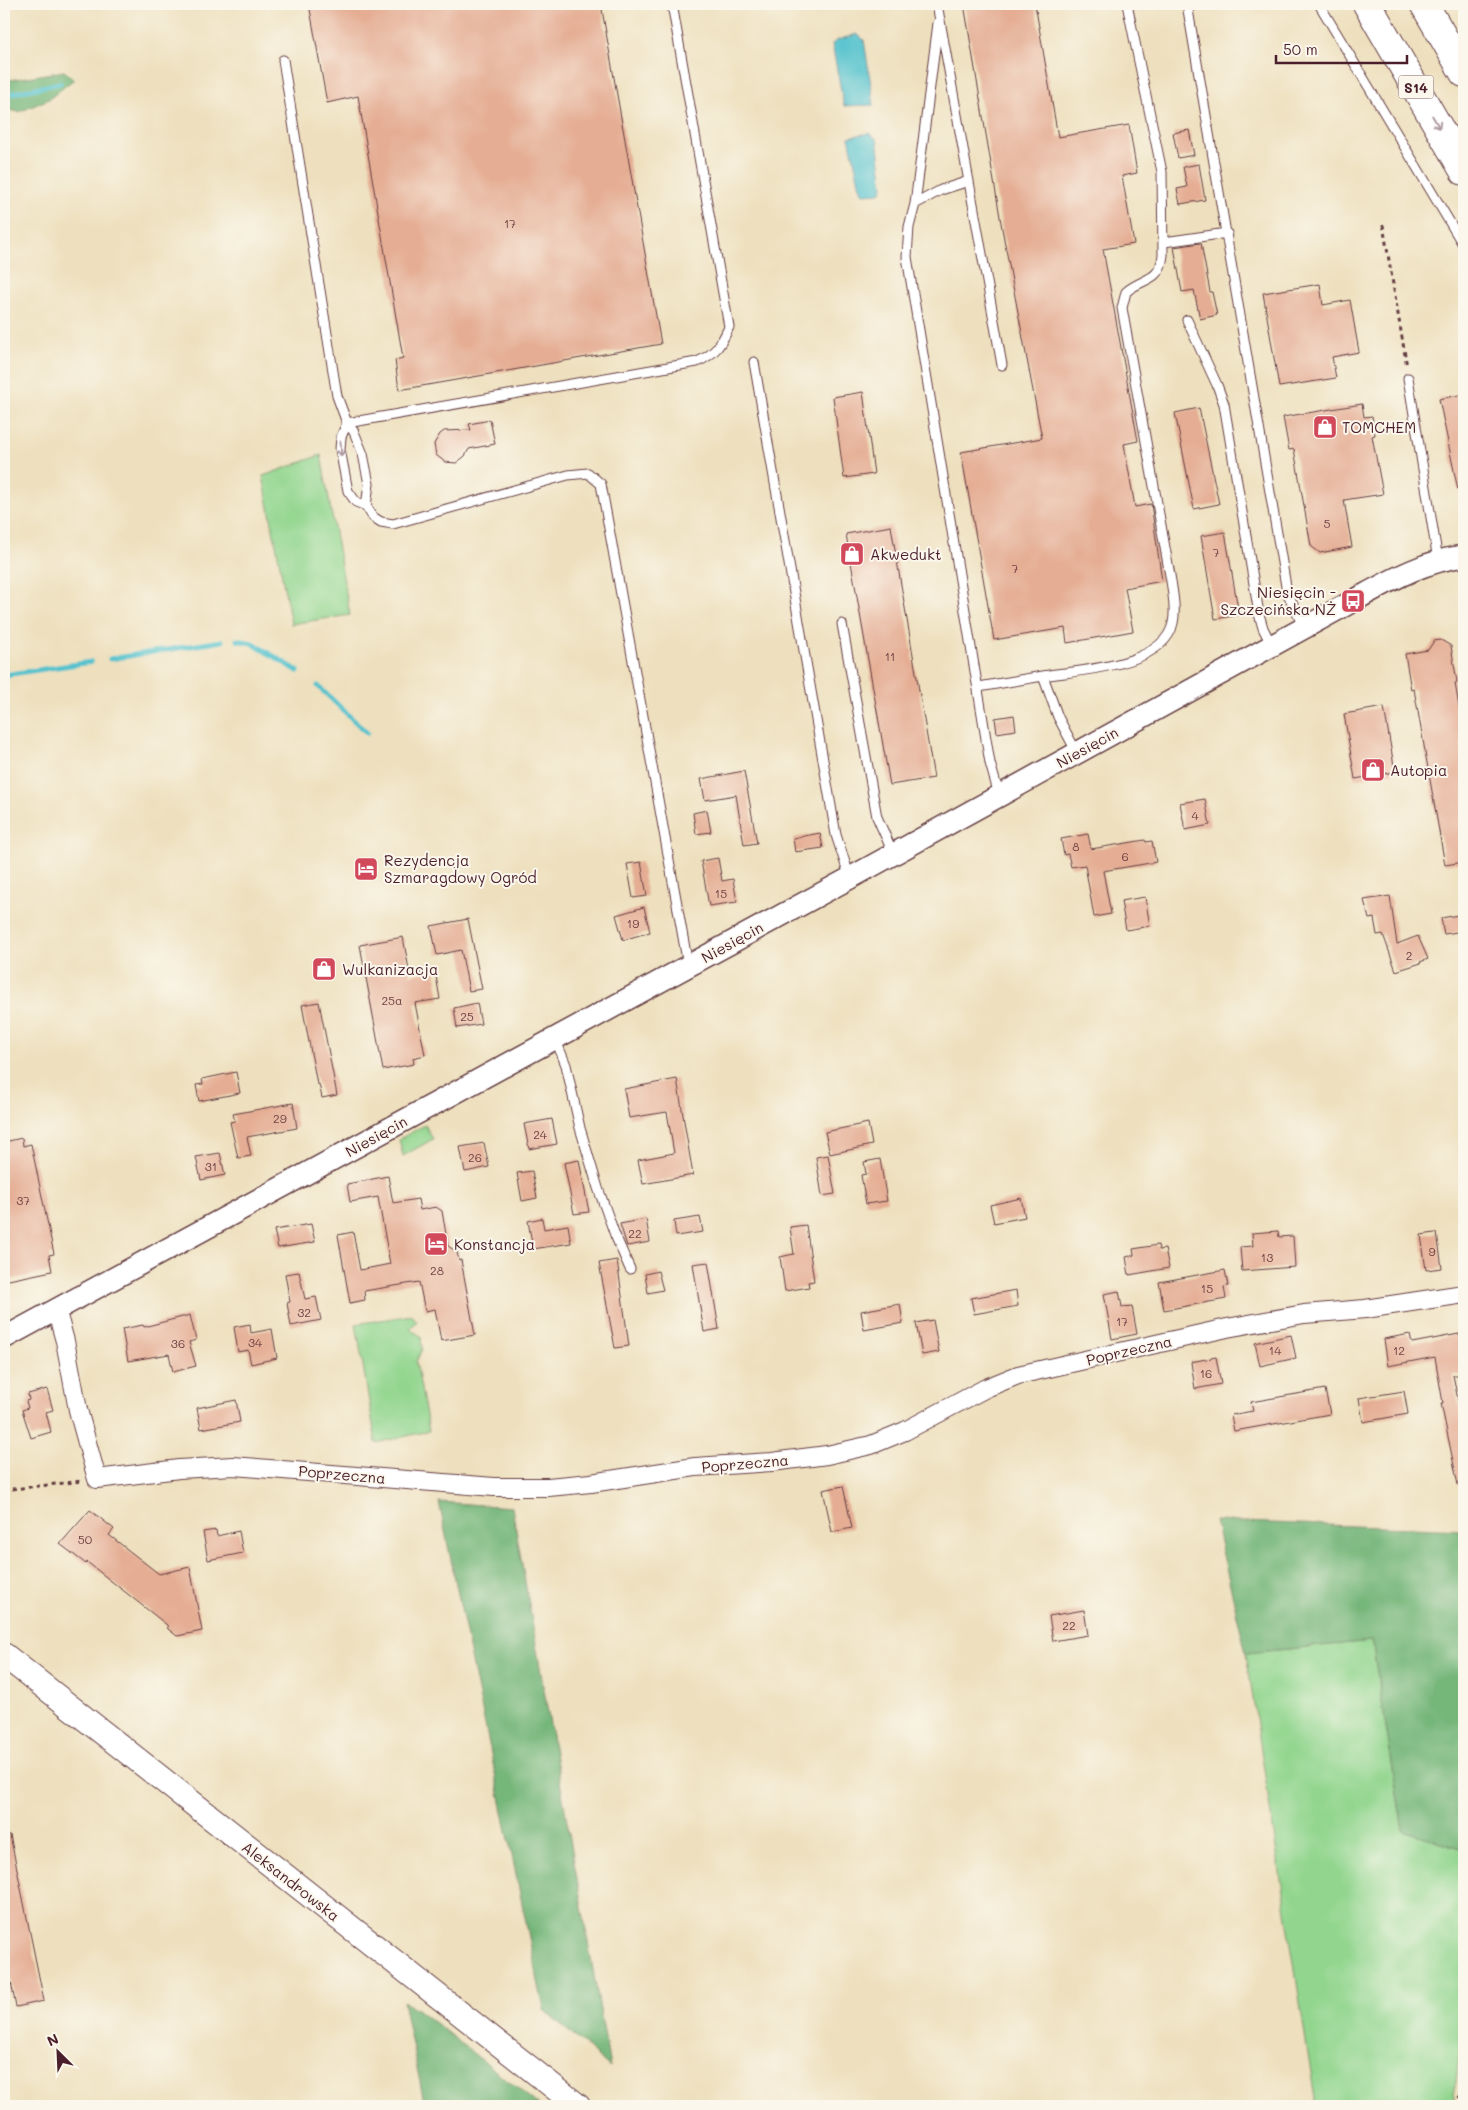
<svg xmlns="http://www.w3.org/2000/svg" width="1468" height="2110" font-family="Mali,sans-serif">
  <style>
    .green { fill: #91d58e; stroke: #6e7a5c }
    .forest { fill: #74b679; stroke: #5f6a52 }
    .water { fill: #55c2ce; stroke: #50707c }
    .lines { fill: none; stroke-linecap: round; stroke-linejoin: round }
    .stream { stroke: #55c2ce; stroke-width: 5 }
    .building { fill: #e5ae94 }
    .service-casing { stroke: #633c41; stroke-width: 11 }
    .minor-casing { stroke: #633c41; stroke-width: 20 }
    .tertiary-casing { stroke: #633c41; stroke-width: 24 }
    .secondary-casing { stroke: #633c41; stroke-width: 26 }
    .motorway-casing { stroke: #633c41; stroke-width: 30 }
    .path { stroke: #633c41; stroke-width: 3; stroke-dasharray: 4 4; stroke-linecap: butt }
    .service { stroke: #fff; stroke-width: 9 }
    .minor { stroke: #fff; stroke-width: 18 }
    .tertiary { stroke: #fff; stroke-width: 21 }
    .secondary { stroke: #fff; stroke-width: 24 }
    .motorway { stroke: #fff; stroke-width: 28 }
    .oneway { stroke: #ae9aa0 }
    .labels { text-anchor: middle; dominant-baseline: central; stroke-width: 4; stroke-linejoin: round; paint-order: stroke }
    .number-label { font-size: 12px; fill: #714345 }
    .shield { fill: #fbf7ec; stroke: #7f6065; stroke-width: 1 }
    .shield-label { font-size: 14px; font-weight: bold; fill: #4a1f2b }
    .poi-label { font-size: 15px; fill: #4a1f2b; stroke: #fbf7ec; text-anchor: start }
    .street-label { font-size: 15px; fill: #4a1f2b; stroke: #fbf7ec }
  </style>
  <rect width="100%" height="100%" fill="#fbf7ec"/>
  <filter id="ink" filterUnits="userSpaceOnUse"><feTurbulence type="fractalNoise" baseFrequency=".02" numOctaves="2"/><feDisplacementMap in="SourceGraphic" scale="10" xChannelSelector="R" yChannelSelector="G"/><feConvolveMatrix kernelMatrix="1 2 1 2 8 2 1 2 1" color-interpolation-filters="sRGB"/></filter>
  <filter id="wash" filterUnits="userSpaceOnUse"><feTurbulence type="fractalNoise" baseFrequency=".0096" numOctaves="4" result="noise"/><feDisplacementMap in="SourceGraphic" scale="20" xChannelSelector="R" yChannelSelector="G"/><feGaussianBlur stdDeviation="1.12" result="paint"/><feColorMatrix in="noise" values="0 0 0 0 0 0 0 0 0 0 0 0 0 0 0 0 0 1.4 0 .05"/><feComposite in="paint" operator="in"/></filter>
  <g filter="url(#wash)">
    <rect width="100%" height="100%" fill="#eee0be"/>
    <path class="green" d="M321 455 350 615 291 624 263 476Z
      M425 1125 433 1139 403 1156 399 1139Z
      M412 1315 417 1322 411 1327V1330L421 1336 422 1349 416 1362 429 1431 376 1443 356 1324Z
      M1372 1641 1403 1830 1464 1849V2016L1453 2106H1316L1246 1653Z"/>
    <path class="forest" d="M64 71 74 79 49 99 19 112 4 109V81Z
      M439 1502 512 1507 610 2067 544 2010Z
      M1215 1521 1464 1530V1849L1403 1830 1372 1641 1246 1653Z
      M403 2002 416 2008 540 2106H425Z"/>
    <path class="water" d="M857 34 864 40 874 105 844 106 832 44 838 40Z
      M869 133 877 139 883 187 880 193 863 194 860 187 849 137Z"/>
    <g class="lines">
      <path class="stream" d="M4 95 60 83
        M237 640 252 643 298 671
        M110 659 222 641
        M4 675 91 662
        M318 686 367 733"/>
    </g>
    <g id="blocks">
      <path class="building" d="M309 4H601L661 344 399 390 395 360 403 358 358 96 327 103Z
        M964 4H1035L1058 137 1129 125 1137 173 1122 176 1134 244 1103 249 1138 441 1124 444 1135 507 1151 504 1162 581 1125 588 1133 631 1067 643 1065 628 994 640 961 452 1042 438 1001 223Z
        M1189 130 1194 155 1178 158 1173 133Z
        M1199 164 1205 200 1180 204 1177 189 1187 187 1183 167Z
        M1201 243 1210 292H1212L1217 315 1200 319 1194 290 1182 292 1174 247Z
        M1320 284 1323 305 1350 300 1359 352 1332 357 1336 378 1279 387 1263 293Z
        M863 392 874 474 844 478 833 397Z
        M1464 394V489L1458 490 1439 399Z
        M1362 404 1364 417 1372 416 1375 435 1372 436 1383 494 1344 500 1352 547 1320 553 1311 546 1294 449 1289 450 1283 417Z
        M1199 408 1219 504 1194 509 1175 413Z
        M490 420 495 444 469 449 465 456 456 463 445 462 436 455 434 444 440 434 444 431 471 430 469 424Z
        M891 526 934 778 890 785 846 534Z
        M1225 532 1239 615 1215 619 1201 536Z
        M1441 640 1451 646 1457 682 1455 683 1464 737V741L1461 742 1464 761V862L1445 865 1414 689 1411 690 1405 654 1428 650 1434 641Z
        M1384 707 1395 772 1355 779 1344 714Z
        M1014 715 1016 730 997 733 995 718Z
        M744 771 757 843 744 845 736 795 705 800 701 779Z
        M1205 799 1210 825 1185 830 1180 803Z
        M707 810 711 832 696 834 693 813Z
        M820 833 823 848 795 852 793 838Z
        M1088 834 1091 849 1145 840 1146 842 1152 841 1156 862 1103 871 1111 914 1094 917 1085 865 1071 867 1068 854 1064 855 1061 839Z
        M718 858 722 881 733 879 737 902 709 906 701 861Z
        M641 862 647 896 633 898 627 864Z
        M1390 896 1397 944 1418 936 1428 959 1420 962 1421 963 1396 971 1383 934 1377 935 1374 918 1369 919 1364 900Z
        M1145 897 1150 926 1126 930 1121 901Z
        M644 907 650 932 623 940 616 915Z
        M1464 914V931L1444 934 1441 918Z
        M468 919 482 989 469 991 461 950 437 955 431 926Z
        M403 937 410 975 435 970 440 999 415 1003 425 1055 413 1058 414 1064 383 1070 360 945Z
        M319 1002 337 1095 322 1098 319 1084H317L302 1005Z
        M477 1003 481 1024 457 1028 454 1008Z
        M236 1072 240 1093 199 1101 196 1085 203 1084 202 1079Z
        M677 1079 693 1175 643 1184 638 1160 674 1153 667 1112 629 1118 624 1089Z
        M293 1103 297 1128 247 1137 251 1156 238 1158 230 1122 235 1121 233 1114Z
        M552 1119 557 1144 529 1149 524 1124Z
        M868 1123 872 1145 830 1154 825 1132Z
        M22 1138 23 1146 31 1144 54 1254 49 1255 52 1271 4 1281V1142Z
        M484 1143 489 1167 465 1172 460 1147Z
        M220 1153 225 1175 201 1180 196 1157Z
        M828 1155 835 1194 822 1196 816 1157Z
        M880 1159 887 1201 866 1204 861 1175 866 1174 864 1162Z
        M579 1160 589 1212 574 1214 564 1163Z
        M532 1171 537 1198 522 1201 517 1173Z
        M388 1176 393 1203 418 1199 420 1210 436 1207 442 1211 448 1246 457 1252 459 1261 461 1260 475 1335 441 1341 435 1309 425 1311 419 1282 364 1291 365 1300 350 1303 338 1235 353 1232 360 1270 390 1264 378 1197 350 1202 347 1184Z
        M1021 1198 1025 1217 994 1223 990 1205Z
        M700 1217 703 1232 676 1236 674 1221Z
        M542 1218 544 1229 568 1225 571 1243 533 1249 528 1221Z
        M646 1219 650 1242 627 1246 620 1224Z
        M311 1224 315 1242 278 1248 274 1230Z
        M806 1225 814 1281 808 1282 809 1287 785 1291 780 1257 794 1254 790 1227Z
        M1278 1231 1279 1237 1293 1236 1295 1267 1242 1271 1240 1247 1253 1246 1252 1233Z
        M1435 1233H1437L1442 1268 1426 1270 1421 1235Z
        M1158 1245 1159 1250 1165 1249 1169 1268 1129 1275 1126 1257 1134 1255 1133 1249Z
        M617 1260 629 1346 615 1348 599 1263Z
        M708 1262 719 1329 704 1332 693 1264Z
        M1225 1270 1228 1286 1224 1287 1226 1299 1164 1310 1159 1282Z
        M658 1271 663 1290 648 1293 645 1274Z
        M299 1272 305 1299 316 1297 321 1320 291 1326 287 1303 290 1302 285 1274Z
        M1016 1290 1018 1306 974 1314 971 1298Z
        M1119 1291 1122 1307 1132 1306 1137 1334 1112 1339 1104 1294Z
        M900 1304 903 1323 864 1330 861 1311Z
        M190 1315 196 1340 189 1342 196 1366 173 1372 169 1354 128 1361 122 1329 143 1325 144 1327Z
        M933 1320 939 1352 922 1355 916 1323Z
        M250 1324 251 1333 272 1329 277 1358 251 1364 248 1350 238 1352 234 1327Z
        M1464 1333V1375H1453L1464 1430V1484L1458 1485 1441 1403H1443L1435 1357 1388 1366 1384 1339 1410 1334 1412 1343Z
        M1291 1335 1296 1358 1260 1366 1255 1343Z
        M1216 1357 1221 1384 1195 1389 1191 1362Z
        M47 1389 53 1410 46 1412 51 1432 31 1438 22 1410 28 1408 26 1401 29 1400 28 1394Z
        M1325 1389 1330 1414 1234 1431 1231 1415 1253 1411 1251 1402Z
        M1404 1391 1408 1414 1363 1422 1359 1398Z
        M236 1400 240 1422 201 1429 197 1408Z
        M843 1486 852 1528 832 1532 823 1490Z
        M90 1510 114 1529 109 1535 159 1574 190 1567 202 1631 177 1636 168 1629 167 1625 87 1562 86 1564 60 1544Z
        M216 1530 217 1536 239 1531 243 1553 208 1560 203 1532Z
        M1084 1610 1088 1635 1053 1641 1049 1616Z
        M10 1835 44 2001 16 2007 4 1947V1836Z"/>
    </g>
  </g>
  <g filter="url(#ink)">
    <use href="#blocks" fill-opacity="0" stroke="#633c41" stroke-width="1"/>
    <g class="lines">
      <defs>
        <path id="service" d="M937 4 1002 365
          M1187 4 1287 592 1304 628
          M1319 4 1464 246
          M283 60 337 396 347 423 354 432 363 454 369 484 366 506 373 517 381 522 393 524 568 475 588 473 601 484 688 965
          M969 181 941 190 915 204 909 227 907 257 990 763 999 795
          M915 204 938 23
          M1164 242 1227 233
          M1187 320 1217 385 1224 404 1259 614 1263 628 1272 646
          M754 362 836 835 850 878
          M1408 378 1438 560
          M347 423 697 362C715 354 721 345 729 327L672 4
          M347 423 341 437 340 449 348 491 356 502 366 506
          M842 624 877 817 893 853
          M979 687 1043 676
          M1077 753 1058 717 1043 676C1079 670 1164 667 1173 623 1176 610 1173 594 1171 581L1122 308 1126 292C1143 277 1160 283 1163 255L1162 172 1127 4
          M555 1038 566 1065 580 1128 598 1188 615 1235 630 1269"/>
        <path id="minor" d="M56 1309 65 1341 78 1410 97 1479 179 1469 233 1466 494 1487H548L591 1483 695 1467 772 1462 827 1455 871 1445 905 1431 986 1388 1018 1375 1227 1328 1304 1314 1365 1309 1464 1294"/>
        <path id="tertiary" d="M4 1338 850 878 1353 601C1388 582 1423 561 1464 556"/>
        <path id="secondary" d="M4 1655 578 2106"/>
        <path id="motorway" d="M1367 4 1464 171
          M1424 4 1464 73"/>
      </defs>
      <use href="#service" class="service-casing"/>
      <use href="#minor" class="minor-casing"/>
      <use href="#tertiary" class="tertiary-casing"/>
      <use href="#secondary" class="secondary-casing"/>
      <use href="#motorway" class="motorway-casing"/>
      <path class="path" d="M1383 225 1407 367
        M4 1490 82 1481
        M1458 2106 1464 2062"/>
      <use href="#service" class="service"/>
      <use href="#minor" class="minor"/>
      <use href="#tertiary" class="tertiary"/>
      <use href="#secondary" class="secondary"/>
      <use href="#motorway" class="motorway"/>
    </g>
    <defs><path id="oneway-shaft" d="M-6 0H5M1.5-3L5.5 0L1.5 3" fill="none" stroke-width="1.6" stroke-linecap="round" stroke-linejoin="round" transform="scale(1.25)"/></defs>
    <g class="oneway">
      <use href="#oneway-shaft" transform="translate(1436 122) rotate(60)"/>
      <use href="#oneway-shaft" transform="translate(341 449) rotate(86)"/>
    </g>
  </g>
  <defs>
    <symbol id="shop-square" viewBox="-11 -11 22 22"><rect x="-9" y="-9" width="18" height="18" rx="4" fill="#d1495b" stroke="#fbf7ec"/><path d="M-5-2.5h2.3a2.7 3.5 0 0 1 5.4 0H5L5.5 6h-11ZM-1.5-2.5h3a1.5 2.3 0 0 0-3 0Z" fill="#fff"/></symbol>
    <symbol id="bus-square" viewBox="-11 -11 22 22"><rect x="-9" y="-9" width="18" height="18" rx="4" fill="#d1495b" stroke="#fbf7ec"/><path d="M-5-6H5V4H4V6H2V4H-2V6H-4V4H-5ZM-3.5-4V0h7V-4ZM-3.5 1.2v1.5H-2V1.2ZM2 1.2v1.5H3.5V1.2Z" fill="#fff"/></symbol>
    <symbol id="hotel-square" viewBox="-11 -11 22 22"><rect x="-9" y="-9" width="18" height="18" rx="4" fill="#d1495b" stroke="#fbf7ec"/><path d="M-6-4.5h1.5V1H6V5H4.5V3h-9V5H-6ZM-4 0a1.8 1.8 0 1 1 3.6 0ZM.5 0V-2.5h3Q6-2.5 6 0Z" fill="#fff"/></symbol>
  </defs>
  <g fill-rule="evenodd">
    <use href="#shop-square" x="1311" y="413" width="28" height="28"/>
    <use href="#shop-square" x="838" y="540" width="28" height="28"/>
    <use href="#bus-square" x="1339" y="587" width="28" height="28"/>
    <use href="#shop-square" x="1359" y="756" width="28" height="28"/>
    <use href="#hotel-square" x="352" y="855" width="28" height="28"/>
    <use href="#shop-square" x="310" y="955" width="28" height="28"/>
    <use href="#hotel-square" x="422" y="1230" width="28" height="28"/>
  </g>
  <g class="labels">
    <g class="number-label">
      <text x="510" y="223">17</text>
      <text x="1327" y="523">5</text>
      <text x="1216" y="552">7</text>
      <text x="1015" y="568">7</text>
      <text x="890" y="656">11</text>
      <text x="1195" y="815">4</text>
      <text x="1076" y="846">8</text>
      <text x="1125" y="856">6</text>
      <text x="721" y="893">15</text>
      <text x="633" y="923">19</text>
      <text x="1409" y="955">2</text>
      <text x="392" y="1000">25a</text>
      <text x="467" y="1016">25</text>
      <text x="280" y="1118">29</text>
      <text x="540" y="1134">24</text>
      <text x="475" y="1157">26</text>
      <text x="211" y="1166">31</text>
      <text x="23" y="1200">37</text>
      <text x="635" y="1233">22</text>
      <text x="1432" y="1251">9</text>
      <text x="1267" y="1257">13</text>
      <text x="437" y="1270">28</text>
      <text x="1207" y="1288">15</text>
      <text x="304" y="1312">32</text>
      <text x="1122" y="1321">17</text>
      <text x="255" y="1342">34</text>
      <text x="178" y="1343">36</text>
      <text x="1275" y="1350">14</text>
      <text x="1399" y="1350">12</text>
      <text x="1206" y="1373">16</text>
      <text x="85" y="1539">50</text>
      <text x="1069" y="1625">22</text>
    </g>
    <rect class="shield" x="1398.5" y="75.5" width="35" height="23" rx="4"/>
    <g class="shield-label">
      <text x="1416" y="87">S14</text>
    </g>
    <g class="poi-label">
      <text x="1342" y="427">TOMCHEM</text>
      <text x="870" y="554">Akwedukt</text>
      <text x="1336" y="592" text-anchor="end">Niesięcin -<tspan x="1336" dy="17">Szczecińska NŻ</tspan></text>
      <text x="1390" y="770">Autopia</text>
      <text x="384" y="860">Rezydencja<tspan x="384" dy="17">Szmaragdowy Ogród</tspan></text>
      <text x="342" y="969">Wulkanizacja</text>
      <text x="454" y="1244">Konstancja</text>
    </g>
    <g class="street-label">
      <text transform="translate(1087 747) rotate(-29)">Niesięcin</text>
      <text transform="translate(732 942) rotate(-29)">Niesięcin</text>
      <text transform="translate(376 1136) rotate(-29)">Niesięcin</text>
      <text transform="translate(1129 1350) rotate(-13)">Poprzeczna</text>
      <text transform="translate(745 1463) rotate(-5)">Poprzeczna</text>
      <text transform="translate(342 1474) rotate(5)">Poprzeczna</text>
      <text transform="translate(291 1881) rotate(38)">Aleksandrowska</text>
    </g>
  </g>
  <rect width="1468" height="2110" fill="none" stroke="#fbf7ec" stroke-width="20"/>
  <g transform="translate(58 2052) rotate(336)" stroke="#fbf7ec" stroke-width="4" paint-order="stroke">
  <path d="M0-4L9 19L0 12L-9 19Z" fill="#4a1f2b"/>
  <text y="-8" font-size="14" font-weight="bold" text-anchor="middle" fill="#4a1f2b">N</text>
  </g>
  <path d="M1276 55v8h131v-8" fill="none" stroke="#4a1f2b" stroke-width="2.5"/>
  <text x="1283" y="55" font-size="15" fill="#4a1f2b" stroke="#fbf7ec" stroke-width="4" paint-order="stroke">50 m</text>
</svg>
